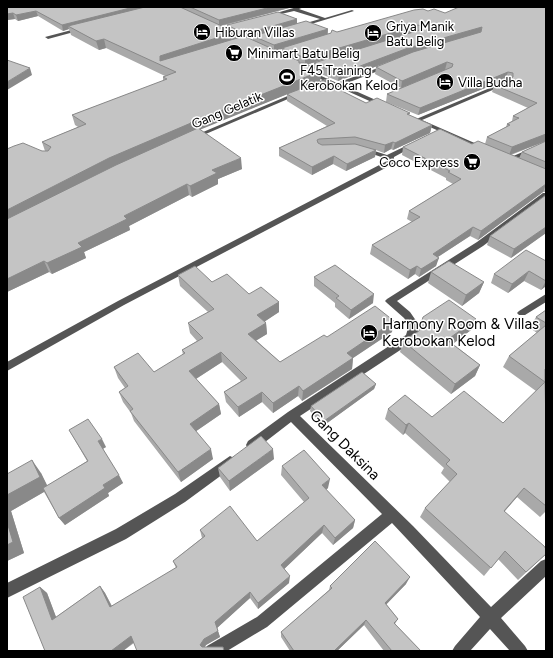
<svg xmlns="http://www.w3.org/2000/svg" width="553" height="658" font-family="Figtree,sans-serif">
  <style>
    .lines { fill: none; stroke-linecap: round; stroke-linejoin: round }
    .minor { fill: #555; fill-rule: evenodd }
    .wall { fill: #a9a9a9; fill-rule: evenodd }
    .shaded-wall { fill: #898989 }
    .building { fill: #c4c4c4; stroke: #898989 }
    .labels { text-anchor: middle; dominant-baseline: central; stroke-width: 3; stroke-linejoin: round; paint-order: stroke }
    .far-poi-label { font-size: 13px; fill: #000; stroke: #fff; text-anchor: start }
    .far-street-label { font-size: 13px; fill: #000; stroke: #fff }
    .poi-label { font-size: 15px; fill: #000; stroke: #fff; text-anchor: start }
    .street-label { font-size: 15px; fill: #000; stroke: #fff }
  </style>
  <rect width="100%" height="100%" fill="#fff"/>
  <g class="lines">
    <path class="minor" d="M297 7H304L299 9 325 18 352 10 354 11 298 28 296 26 320 19 294 11 268 17 266 16Z
      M83 27 85 29 48 39 45 37Z
      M386 65 391 66 342 85 387 105 388 106 385 108 305 72 310 71 337 83Z
      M504 82 509 83 422 120 486 148V150H482L414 120Z
      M297 92 302 93 194 139 189 138Z
      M414 142 417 144 416 145 394 157 393 164 124 305 7 371V362L118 301 387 161V159L361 150V148H365L387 155Z
      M546 142V146L511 162H505L504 160Z
      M543 193H546V199L483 246 397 301 410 312 419 325 418 333 414 341 300 416 413 526 491 607 541 561 546 559V576L501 618 525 646 528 651H510L490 629 470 651H452L455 646 480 617 392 523 267 627 227 651H204L207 646 257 617 382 514 291 422 256 449 252 450 248 449 246 445 248 441 288 412 406 335 409 325 404 318 387 303 385 301 387 299 477 242Z
      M546 294V302L525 315H519L517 313 519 311Z
      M230 456 234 458 236 462 234 466 185 502 126 539 7 598V583L116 529 175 494Z"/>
  </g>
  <path class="wall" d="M7 7H293L222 26 227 28V25L297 19V24L328 29V34L428 11 445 13 546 7V141L511 155 519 158 522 152 546 141V192H543L478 240 470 236 438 257 436 266 419 277 415 274 408 279 370 254 372 245 412 222 407 219 409 211 453 184 446 180V178L402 155 403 147 485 144 487 137 506 127 507 124 512 121 513 116 528 108 492 92 494 85 507 80H505L418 115 386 102 387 94 446 70 401 88 375 74 376 67 406 55 338 81 321 74 320 81 366 103 410 113 409 115 432 125 430 133 393 150 391 149 384 153 376 150 375 157 346 171 333 164 312 175 279 156V148L327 126 287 101V94L200 129 242 169 218 179V184L192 197 189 195 129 226 130 230 84 252 86 258 52 274 49 272 7 292V149L45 151 42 142 78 127 75 125 72 115 163 81V77L165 76 106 48 99 50 71 35 69 29 63 31 38 16 18 21 15 19 7 20ZM236 34 241 36 236 38ZM253 36V40L248 38ZM282 49V53L277 51ZM334 56 314 63 313 68 307 65Z
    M546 195V233L511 258 487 245 490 236Z
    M546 261V286L541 290 524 281 508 293 491 283 494 274Z
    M431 272 484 282 479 293 462 306 428 283Z
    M178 275 212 282 249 294 279 302V312L265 321 266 323 267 334 256 340 280 362 327 337 392 332 353 358 352 369 302 401 298 396 273 413 262 402 239 417 226 402 224 392 241 381 222 362 196 379 219 404 221 414 196 431 213 459 181 482 134 421 131 413 123 402 119 392 125 388 118 378 114 367 154 372 183 355 182 350 197 341 190 333 188 323 208 312 180 286Z
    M314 277 373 303 349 319 335 307V303L314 286Z
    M546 310V386H545L546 425V511L540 517 517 497 504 512 546 554 518 580 498 559 484 576 420 517 425 508 450 482 441 473 444 468 405 433 403 435 385 419 388 409 432 417 503 423 536 391 503 367 509 356 537 333 530 328 536 317Z
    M476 319 471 330 453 344 480 365 475 376 451 394 400 352 403 341Z
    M376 384 374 389 323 426 310 411 311 406Z
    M69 430 106 447 103 449 123 483 108 493 109 496 65 525 59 518 44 492 11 511 24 553 7 561V474L41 473 47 486 87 461Z
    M274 459 230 491 220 477 218 468Z
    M282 466 328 488 326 490 355 520 353 528 333 545 322 533 284 569 289 583 258 609 250 598 217 628 220 637 206 645 204 647 225 651 134 643 123 651H45L40 587 47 593 56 617 100 586 105 593 112 606 176 568 173 561 202 538 200 530 257 541 304 502 281 475Z
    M406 584 386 604 398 619 395 624 421 651H384L364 625 337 651H290L281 637V632L329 590 330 586Z"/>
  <path class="shaded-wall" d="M134 7H157L68 26 69 29 63 31 62 25Z
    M271 7H293L219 26V20Z
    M36 11 38 16 18 21 16 15Z
    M13 13 15 19 7 20V14Z
    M297 19V24L245 38V34Z
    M418 25 417 32 305 65V58Z
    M482 27 480 34 406 55 338 81 339 74 408 48Z
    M328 29 327 35 282 48V49L274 51V45Z
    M235 32 236 41 160 61V56Z
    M104 39 106 48 99 50 96 41Z
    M447 62 445 70 401 88 402 81Z
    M30 68 32 75 7 90V82Z
    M321 71 320 81 192 133 7 223V210L109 158 190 123Z
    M508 72 505 80 418 115 420 108Z
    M329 78V85L322 81Z
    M432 125 430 133 393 150 395 143Z
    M546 134V141L509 155 512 147Z
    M393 142 391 149 384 153 385 145Z
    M376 150 375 157 346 171 347 164Z
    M334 156 333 164 312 175V167Z
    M241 158 242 169 218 179V184L192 197 190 186 212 170Z
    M187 184 189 195 129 226 130 230 84 252 86 258 52 274 47 263 78 243 124 216Z
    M546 184 543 192 478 240 481 231Z
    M473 227 470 236 430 262 433 254Z
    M546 227V233L511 258 514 249Z
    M439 258 436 266 419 277 421 269Z
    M44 261 49 272 7 292V279Z
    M417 266 415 274 408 279 410 270Z
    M529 271 524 281 508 293 512 284Z
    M546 281V286L541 290Z
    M484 282 479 293 462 306 466 295Z
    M374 294 373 303 349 319 351 310Z
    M279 302V312L258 326 257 315Z
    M476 319 471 330 443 351 447 340Z
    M394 321 392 332 347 362 353 358 352 369 302 401 303 391 347 353Z
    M266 323 267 334 249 345 248 334Z
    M221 352 222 362 191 382 189 371Z
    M480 365 475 376 451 394 455 384Z
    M376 384 374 389 323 426 324 421Z
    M299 386 298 396 273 413V403Z
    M262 392V402L239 417 238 407Z
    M219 404 221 414 192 434 190 424Z
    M409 423 405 433 403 435 406 425Z
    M102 439 106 447 102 449 98 441Z
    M211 449 213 459 181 482 178 472Z
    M273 449 274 459 230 491 229 481Z
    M32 460 41 473 49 489 11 511 24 553 7 561V495Z
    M119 475 123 483 108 493 109 496 65 525 59 518 103 485Z
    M330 479 328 488 320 494 322 485Z
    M524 488 517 497 497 520 504 511Z
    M355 520 353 528 333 545 335 538Z
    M324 525 322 533 281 572V565Z
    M290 576 289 583 258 609V603Z
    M410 577 406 584 382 609 385 603Z
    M100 586 105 593 115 613 110 607Z
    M40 587 47 593 59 625 52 620Z
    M250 592V598L217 628 220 637 206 645 203 650 200 645 215 622Z
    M366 620 364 625 337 651H334Z
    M131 636 135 641 123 651H111Z"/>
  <path class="building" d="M7 7H134L62 25 36 11 16 15 13 13 7 14Z
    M145 7H180L235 32 160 56V61L244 36 299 61V63H304L321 71 190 123H191L109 158 7 210V149L14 146 23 143 42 151H48L51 147 42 142 86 124 72 115 167 79 163 77 176 72 104 39 96 41 68 26Z
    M190 7H271L219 20Z
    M459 7H546V134L512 147 487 137 510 125 507 124 519 118 513 116 537 103 494 85 513 77V73L508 72 420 108 387 94 452 67 453 64 447 62 402 81 376 67 413 52 481 32 482 27 408 48 339 74 314 63 423 29 424 27 418 25 305 58 282 48 331 33 332 30 337 32 414 10 423 9 428 11 434 9 445 13Z
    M278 12 297 19 245 34 227 25Z
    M306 21 328 29 274 45 253 36Z
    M7 60 30 68 7 82Z
    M329 78 322 81 366 103 377 98 410 113 407 114 432 125 395 143 393 142 385 145 355 137 319 139 317 140 318 143 322 145 355 144 376 150 347 164 334 156 312 167 279 148 335 123 287 94Z
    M198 128 241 158 212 170 217 173 190 186 187 184 124 216 127 219 78 243 82 247 47 263 44 261 7 279V219L116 165Z
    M440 129 472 144 478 141 546 169V184L481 231 473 227 433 254 439 258 421 269 417 266 410 270 372 245 420 217 409 211 461 179 448 172 450 171 403 147Z
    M546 141V162L522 152Z
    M546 195V227L514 249 490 236Z
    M526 250 546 261V281L529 271 512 284 494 274Z
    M449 261 484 282 466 295 431 272Z
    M335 265 374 294 351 310 336 298 339 296 314 277Z
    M195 266 212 282 227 274 249 294 261 287 279 302 257 315 266 323 248 334 280 362 324 335 327 337 375 306 394 321 347 353 353 358 303 391 299 386 273 403 262 392 238 407 224 392 247 378 221 352 189 371 219 404 190 424 211 449 178 472 130 411 133 409 119 392 128 386 114 367 138 353 154 372 185 353 182 350 203 338 188 323 214 309 178 275Z
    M449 300 476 319 447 340 480 365 455 384 403 341 419 331 423 317Z
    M546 310V323L536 317Z
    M546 325V370L545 369V382L509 356Z
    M362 372 376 384 324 421 311 406Z
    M545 382 546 425V506L524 488 504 511 544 546 546 549V554L526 572 505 551 491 568 425 508 457 474 446 464 450 460 409 423 406 425 388 409 405 395 432 417 464 391 503 423Z
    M88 419 102 439 98 441 119 475 103 485 105 488 59 518 43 488 88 461 69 430Z
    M261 436 273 449 229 481 218 468Z
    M304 450 330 479 322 485 355 520 335 538 324 525 281 565 290 576 258 603 250 592 215 622 218 631 204 639 200 645 202 647H223L224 651H137L131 636 111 651H45L23 597 40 587 52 620 100 586 110 607 177 567 173 561 205 536 200 530 230 506 257 541 309 498 282 466Z
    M32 460 40 477 7 495V474Z
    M7 522 13 542 7 545Z
    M375 541 410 577 385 603 398 619 394 623 421 651H392L366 620 334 651H294L281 632 332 588 330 586Z"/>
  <defs>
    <symbol id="hotel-disc" viewBox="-11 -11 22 22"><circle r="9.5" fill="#000" stroke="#fff"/><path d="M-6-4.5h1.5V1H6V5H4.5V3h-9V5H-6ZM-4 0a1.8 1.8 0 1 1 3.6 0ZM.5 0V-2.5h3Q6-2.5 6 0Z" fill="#fff"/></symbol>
    <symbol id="supermarket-disc" viewBox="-11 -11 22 22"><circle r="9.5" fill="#000" stroke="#fff"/><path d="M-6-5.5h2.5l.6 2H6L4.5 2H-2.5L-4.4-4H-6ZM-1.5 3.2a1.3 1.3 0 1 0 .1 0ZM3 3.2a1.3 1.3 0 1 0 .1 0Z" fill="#fff"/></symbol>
    <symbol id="stadium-disc" viewBox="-11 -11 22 22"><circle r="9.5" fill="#000" stroke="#fff"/><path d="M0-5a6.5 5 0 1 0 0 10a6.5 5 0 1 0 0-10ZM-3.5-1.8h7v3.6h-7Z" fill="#fff"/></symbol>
  </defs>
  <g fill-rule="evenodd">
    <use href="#hotel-disc" x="192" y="22" width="20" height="20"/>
    <use href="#hotel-disc" x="363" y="23" width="20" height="20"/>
    <use href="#supermarket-disc" x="224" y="43" width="20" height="20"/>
    <use href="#stadium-disc" x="277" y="67" width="20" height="20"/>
    <use href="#hotel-disc" x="435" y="72" width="20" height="20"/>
    <use href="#supermarket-disc" x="462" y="152" width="20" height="20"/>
    <use href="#hotel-disc" x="359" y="323" width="20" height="20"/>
  </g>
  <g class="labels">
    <g class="far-poi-label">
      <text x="386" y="26">Griya Manik<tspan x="386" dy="15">Batu Belig</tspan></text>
      <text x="215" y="32">Hiburan Villas</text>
      <text x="247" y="53">Minimart Batu Belig</text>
      <text x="300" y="70">F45 Training<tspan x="300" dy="15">Kerobokan Kelod</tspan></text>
      <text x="458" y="82">Villa Budha</text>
      <text x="459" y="162" text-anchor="end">Coco Express</text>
    </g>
    <g class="far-street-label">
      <text transform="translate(227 110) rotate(-23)">Gang Gelatik</text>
    </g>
    <g class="poi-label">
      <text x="382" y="324">Harmony Room &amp; Villas<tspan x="382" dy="17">Kerobokan Kelod</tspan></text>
    </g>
    <g class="street-label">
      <text transform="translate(345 445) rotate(45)">Gang Daksina</text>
    </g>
  </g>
  <rect width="553" height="658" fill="none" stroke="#000000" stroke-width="16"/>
</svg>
